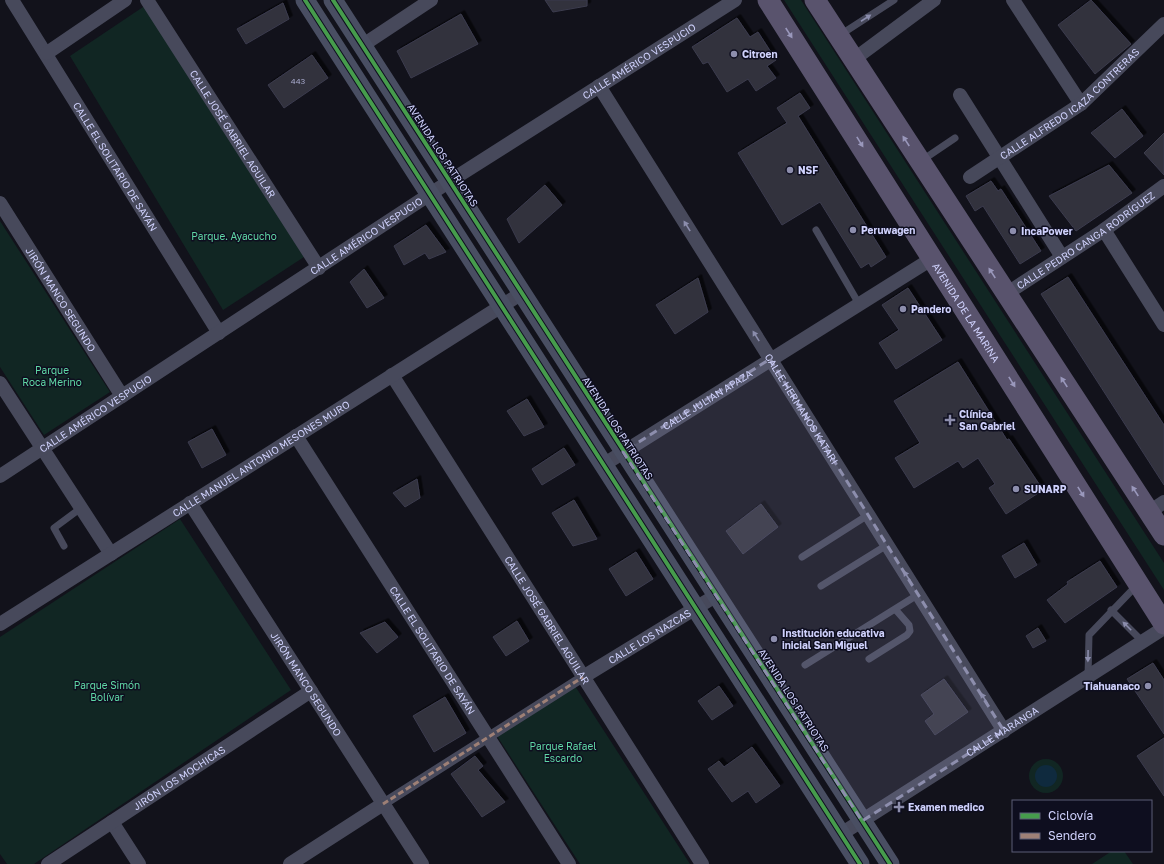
<svg xmlns="http://www.w3.org/2000/svg" width="1164" height="864" font-family="'Golos Text',sans-serif">
  <style>
    .green { fill: #112623 }
    .water { fill: #0f2a3e }
    .building { fill: #30303d; stroke: #3c3c4e; filter: url(#shadow) }
    .lines { fill: none; stroke-linecap: round; stroke-linejoin: round }
    .service { stroke: #47495b; stroke-width: 7 }
    .pedestrian { stroke: #47495b; stroke-width: 10 }
    .minor { stroke: #47495b; stroke-width: 14 }
    .secondary { stroke: #494e62; stroke-width: 19 }
    .primary { stroke: #59536d; stroke-width: 21 }
    .quiet { stroke: #9e8076; stroke-width: 3; stroke-dasharray: 6 3; stroke-linecap: butt }
    .cycleway-casing { stroke: #0e0e1f; stroke-width: 6 }
    .cycleway { stroke: #469c4c; stroke-width: 4 }
    .oneway { fill: #8b8dac }
    .oneway2 { fill: #9a98bc }
    .marked { fill: #8d8ead; fill-opacity: 0.2; stroke: #8d8ead; stroke-width: 3; stroke-dasharray: 8 5; stroke-linejoin: round }
    .poi-dot { fill: #8d8ead; stroke: #0e0e1f; stroke-width: 1.5 }
    .labels { text-anchor: middle; dominant-baseline: central; stroke-width: 3; stroke-linejoin: round; paint-order: stroke }
    .number-label { font-size: 8px; fill: #a7a9cc }
    .poi-label { font-size: 10px; font-weight: bold; fill: #cfd1fc; stroke: #0e0e1f; text-anchor: start }
    .street-label { font-size: 10px; fill: #cfd1fc; stroke: #0e0e1f }
    .park-label { font-size: 10px; fill: #5fd7a5; stroke: #0e0e1f }
  </style>
  <defs>
    <filter id="shadow"><feDropShadow dx="3.5" dy="-3.5" stdDeviation="0" flood-color="#0009"/></filter>
  </defs>
  <rect width="100%" height="100%" fill="#12121b"/>
  <path class="green" d="M784 0H801L1164 563V590Z
    M146 5 304 257 223 310 70 56Z
    M0 221 110 392 44 435 0 367Z
    M180 519 291 690 34 864H7L0 854V637Z
    M575 686 690 864H580L497 736Z
    M1029 776a17 17 0 1 1 34 0a17 17 0 1 1-34 0Z
    M1112 851H1124L1133 864H1092Z"/>
  <path class="water" d="M1035 776a11 11 0 1 1 22 0a11 11 0 1 1-22 0Z"/>
  <path class="building" d="M545 0H587V6L553 12Z
    M1091 0 1131 44 1095 74 1058 25Z
    M283 3 289 19 246 44 237 29Z
    M461 14 478 44 411 78 397 51Z
    M737 18 750 37 758 32 776 60 767 66 776 78 756 91 748 79 727 92 708 62 703 64 692 47Z
    M312 55 328 78 284 108 268 85Z
    M800 93 810 108 798 116 886 257 871 267 869 263 861 268 820 202 782 225 738 153 787 123 777 108Z
    M1122 109 1143 136 1115 158 1091 133Z
    M1164 133V175L1144 153Z
    M1109 165 1132 193 1076 231 1049 196Z
    M991 181 998 191 1001 189 1041 251 1020 264 983 206 975 211 966 196Z
    M545 185 562 205 519 243 507 219Z
    M426 225 446 252 429 259 425 253 404 265 394 246Z
    M364 269 384 298 367 308 350 282Z
    M1068 277 1164 425V485L1041 294Z
    M698 278 708 312 675 334 656 305Z
    M908 288 942 340 896 369 879 343 899 330 882 305Z
    M958 362 1007 440 1009 439 1043 490 1006 514 989 488 995 484 978 458 963 468 958 461 914 488 895 458 920 443 894 401Z
    M527 399 544 427 524 436 507 411Z
    M212 429 226 455 202 468 188 442Z
    M564 448 575 465 542 485 532 469Z
    M417 479 420 498 405 507 393 493Z
    M574 500 597 539 573 546 552 513Z
    M761 504 778 527 743 554 726 531Z
    M1024 543 1037 565 1015 578 1002 556Z
    M636 552 653 579 626 596 609 569Z
    M1100 561 1117 587 1065 623 1047 600 1068 584 1067 582Z
    M517 621 529 641 506 656 493 637Z
    M385 622 398 637 377 653 360 633Z
    M1038 628 1046 641 1033 648 1026 636Z
    M1153 663 1164 680V734L1127 679Z
    M944 679 968 712 935 735 925 721 934 714 921 695Z
    M719 686 733 706 712 720 698 701Z
    M445 697 466 733 434 752 413 716Z
    M1164 738V796L1137 756Z
    M752 747 780 786 756 803 748 791 732 802 708 769 719 761 724 767Z
    M475 756 483 766 478 770 505 802 482 817 451 774Z"/>
  <g class="lines">
    <path class="service" d="M840 35 894 0
      M921 161 955 138
      M816 230 859 304
      M64 546 54 528 81 508
      M802 557 868 515
      M821 586 887 545
      M1111 610 1143 642
      M869 659 907 635 910 631 909 625 895 609
      M805 665 919 594
      M1088 677 1089 635 1137 585"/>
    <path class="pedestrian" d="M383 804 583 677"/>
    <g class="minor">
      <path id="s1" d="M12 0 219 333"/>
      <path id="s2" d="M147 0 319 268"/>
      <path d="M1013 0 1081 104"/>
      <path d="M363 45 431 0"/>
      <path d="M47 53 125 0"/>
      <path d="M853 60 934 0"/>
      <path id="s3" d="M599 86 1004 731"/>
      <path d="M960 95 1062 257"/>
      <path id="s4" d="M970 177 1081 104 1164 24"/>
      <path id="s5" d="M0 203 122 396"/>
      <path d="M1104 230 1164 325"/>
      <path id="s6" d="M1006 294 1104 230 1164 186"/>
      <path id="s7" d="M392 375 702 864"/>
      <path d="M0 383 111 554"/>
      <path id="s8" d="M296 436 569 864"/>
      <path id="s9" d="M603 465 933 258"/>
      <path id="s10" d="M0 476 450 181 735 0"/>
      <path id="s11" d="M190 503 422 864"/>
      <path d="M1149 512 1164 502"/>
      <path id="s12" d="M0 624 522 293"/>
      <path id="s13" d="M583 677 717 595"/>
      <path d="M112 822 139 864"/>
      <path id="s14" d="M841 834 1164 628"/>
      <path id="s15" d="M48 864 311 691"/>
      <path d="M290 864 383 804"/>
    </g>
    <path class="secondary" d="M305 0 860 864
      M333 0 890 864"/>
    <g class="primary">
      <path id="s16" d="M768 0 1164 624"/>
      <path d="M815 0 1164 535"/>
    </g>
    <path class="quiet" d="M383 804 583 677"/>
    <defs>
      <path id="cycleway" d="M305 0 860 864
        M333 0 890 864"/>
    </defs>
    <use href="#cycleway" class="cycleway-casing"/>
    <use href="#cycleway" class="cycleway"/>
  </g>
  <defs><path id="oneway-solid" d="M-6-.8H1V-3.2L6.5 0L1 3.2V.8H-6Z"/></defs>
  <g class="oneway">
    <use href="#oneway-solid" transform="translate(866 18) rotate(-33)"/>
    <use href="#oneway-solid" transform="translate(687 226) rotate(-122)"/>
    <use href="#oneway-solid" transform="translate(756 336) rotate(-122)"/>
    <use href="#oneway-solid" transform="translate(907 576) rotate(-123)"/>
    <use href="#oneway-solid" transform="translate(1127 626) rotate(-135)"/>
    <use href="#oneway-solid" transform="translate(1088 656) rotate(91)"/>
    <use href="#oneway-solid" transform="translate(984 698) rotate(-122)"/>
  </g>
  <g class="oneway2">
    <use href="#oneway-solid" transform="translate(789 33) rotate(57)"/>
    <use href="#oneway-solid" transform="translate(906 141) rotate(-123)"/>
    <use href="#oneway-solid" transform="translate(860 142) rotate(58)"/>
    <use href="#oneway-solid" transform="translate(992 273) rotate(-123)"/>
    <use href="#oneway-solid" transform="translate(1012 382) rotate(58)"/>
    <use href="#oneway-solid" transform="translate(1064 382) rotate(-123)"/>
    <use href="#oneway-solid" transform="translate(1135 491) rotate(-123)"/>
    <use href="#oneway-solid" transform="translate(1081 492) rotate(58)"/>
  </g>
  <path class="marked" d="M770 359 1004 731 862 821 623 452Z"/>
  <g class="poi-dot">
    <circle cx="734" cy="54" r="4"/>
    <circle cx="790" cy="170" r="4"/>
    <circle cx="853" cy="230" r="4"/>
    <circle cx="1013" cy="231" r="4"/>
    <circle cx="903" cy="309" r="4"/>
    <path d="M948 414h4v4h4v4h-4v4h-4v-4h-4v-4h4z"/>
    <circle cx="1016" cy="489" r="4"/>
    <circle cx="774" cy="639" r="4"/>
    <circle cx="1148" cy="686" r="4"/>
    <path d="M897 801h4v4h4v4h-4v4h-4v-4h-4v-4h4z"/>
  </g>
  <g class="labels">
    <g class="number-label">
      <text x="298" y="81">443</text>
    </g>
    <g class="poi-label">
      <text x="742" y="54">Citroen</text>
      <text x="798" y="170">NSF</text>
      <text x="861" y="230">Peruwagen</text>
      <text x="1021" y="231">IncaPower</text>
      <text x="911" y="309">Pandero</text>
      <text x="959" y="414">Clínica<tspan x="959" dy="12">San Gabriel</tspan></text>
      <text x="1024" y="489">SUNARP</text>
      <text x="782" y="633">Institución educativa<tspan x="782" dy="12">inicial San Miguel</tspan></text>
      <text x="1140" y="686" text-anchor="end">Tiahuanaco</text>
      <text x="908" y="807">Examen medico</text>
    </g>
    <g class="street-label">
      <text stroke="none"><textPath href="#s10" startOffset="762">CALLE AMÉRICO VESPUCIO</textPath></text>
      <text stroke="none"><textPath href="#s4" startOffset="124">CALLE ALFREDO ICAZA CONTRERAS</textPath></text>
      <text stroke="none"><textPath href="#s2" startOffset="159">CALLE JOSÉ GABRIEL AGUILAR</textPath></text>
      <text transform="translate(443 155) rotate(57)">AVENIDA LOS PATRIOTAS</text>
      <text stroke="none"><textPath href="#s1" startOffset="196">CALLE EL SOLITARIO DE SAYÁN</textPath></text>
      <text stroke="none"><textPath href="#s10" startOffset="438">CALLE AMÉRICO VESPUCIO</textPath></text>
      <text stroke="none"><textPath href="#s6" startOffset="96">CALLE PEDRO CANGA RODRÍGUEZ</textPath></text>
      <text stroke="none"><textPath href="#s5" startOffset="114">JIRÓN MANCO SEGUNDO</textPath></text>
      <text stroke="none"><textPath href="#s16" startOffset="370">AVENIDA DE LA MARINA</textPath></text>
      <text stroke="none"><textPath href="#s9" startOffset="123">CALLE JULIAN APAZA</textPath></text>
      <text stroke="none"><textPath href="#s3" startOffset="381">CALLE HERMANOS KATARI</textPath></text>
      <text stroke="none"><textPath href="#s10" startOffset="114">CALLE AMÉRICO VESPUCIO</textPath></text>
      <text transform="translate(618 428) rotate(57)">AVENIDA LOS PATRIOTAS</text>
      <text stroke="none"><textPath href="#s12" startOffset="309">CALLE MANUEL ANTONIO MESONES MURO</textPath></text>
      <text stroke="none"><textPath href="#s7" startOffset="290">CALLE JOSÉ GABRIEL AGUILAR</textPath></text>
      <text stroke="none"><textPath href="#s13" startOffset="78">CALLE LOS NAZCAS</textPath></text>
      <text stroke="none"><textPath href="#s8" startOffset="254">CALLE EL SOLITARIO DE SAYÁN</textPath></text>
      <text stroke="none"><textPath href="#s11" startOffset="215">JIRÓN MANCO SEGUNDO</textPath></text>
      <text transform="translate(794 700) rotate(57)">AVENIDA LOS PATRIOTAS</text>
      <text stroke="none"><textPath href="#s14" startOffset="191">CALLE MARANGA</textPath></text>
      <text stroke="none"><textPath href="#s15" startOffset="157">JIRÓN LOS MOCHICAS</textPath></text>
    </g>
    <g class="park-label">
      <text x="234" y="236">Parque. Ayacucho</text>
      <text x="52" y="370">Parque<tspan x="52" dy="12">Roca Merino</tspan></text>
      <text x="107" y="685">Parque Simón<tspan x="107" dy="12">Bolívar</tspan></text>
      <text x="563" y="746">Parque Rafael<tspan x="563" dy="12">Escardo</tspan></text>
    </g>
  </g>
  <rect x="1012" y="800" width="140" height="52" fill="#0e0e1f" stroke="#5b5c77"/>
  <rect x="1020" y="813" width="20" height="6" fill="#469c4c" stroke="#5b5c77"/>
  <text x="1048" y="820" font-size="12" fill="#cfd1fc">Ciclovía</text>
  <rect x="1020" y="833" width="20" height="6" fill="#9e8076" stroke="#5b5c77"/>
  <text x="1048" y="840" font-size="12" fill="#cfd1fc">Sendero</text>
</svg>
